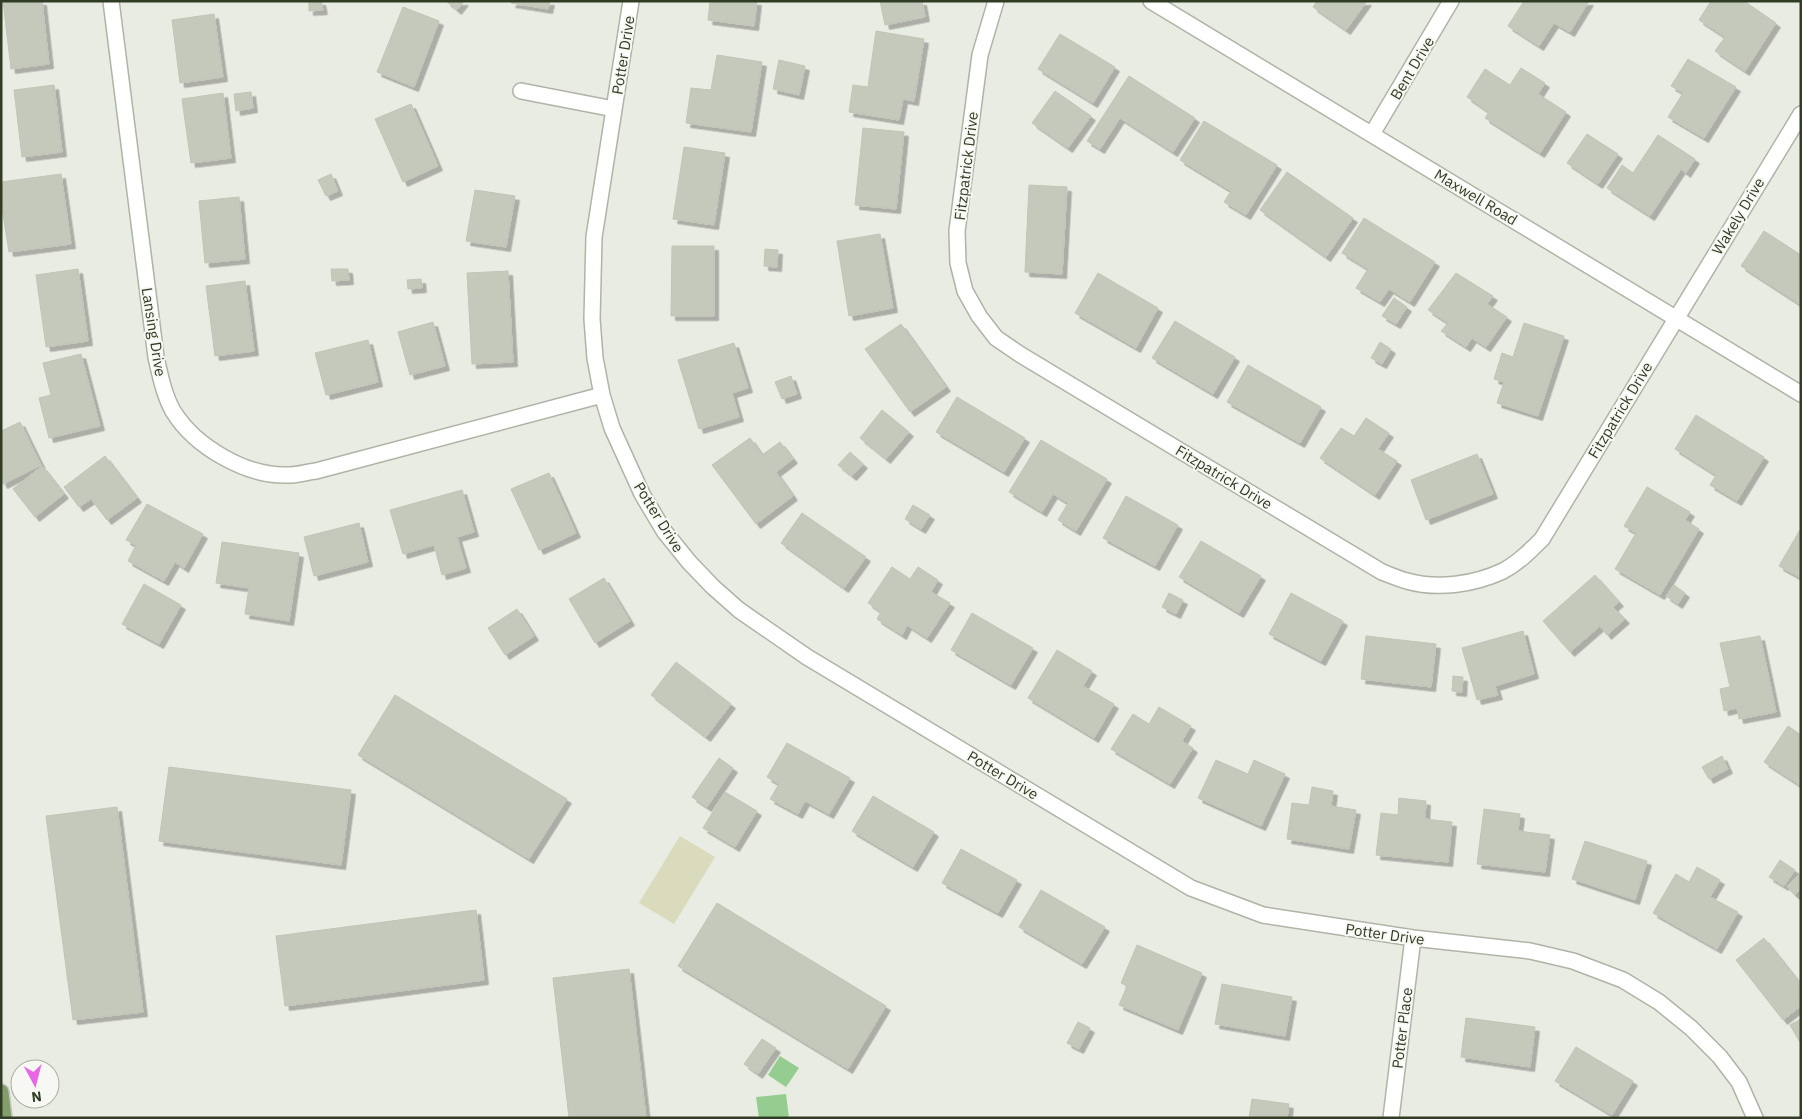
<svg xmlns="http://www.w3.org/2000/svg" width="1802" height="1119" font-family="'IBM Plex Sans',sans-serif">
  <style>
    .green { fill: #dadbbd }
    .water { fill: #94cd8f }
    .building { fill: #c5c9bb; stroke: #c0c5b6; filter: url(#shadow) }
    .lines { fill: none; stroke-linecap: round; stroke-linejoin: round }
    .minor-casing { stroke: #aeb4a6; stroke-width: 18 }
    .major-casing { stroke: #c5c8c2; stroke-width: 18 }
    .minor { stroke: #fff; stroke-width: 15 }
    .major { stroke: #849e6b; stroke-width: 15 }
    .labels { text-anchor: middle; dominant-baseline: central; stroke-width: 4; stroke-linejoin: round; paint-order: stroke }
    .street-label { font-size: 15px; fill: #303c24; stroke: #f7f8f3 }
  </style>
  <defs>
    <filter id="shadow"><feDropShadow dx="4.5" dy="4.5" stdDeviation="0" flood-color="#0004"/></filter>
  </defs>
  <rect width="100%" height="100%" fill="#e9ece3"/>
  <path class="green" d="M680 836 715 857 674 924 639 903Z"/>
  <path class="water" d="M780 1056 799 1068 786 1087 768 1075Z
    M786 1094 789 1118H759L756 1097Z"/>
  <path class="building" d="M3 1H42L49 64 11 69Z
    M309 1H321L323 10 309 11Z
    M446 1H464L457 10Z
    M512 1H550L548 9 511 3Z
    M710 1H757L754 26 708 20Z
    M880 1H922L925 17 885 25Z
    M1317 1H1367L1346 30 1313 7Z
    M1524 1H1589L1570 32 1554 23 1539 46 1508 26Z
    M1711 1H1744L1776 23 1745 71 1715 51 1725 37 1699 20Z
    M403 7 439 21 414 87 377 72Z
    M214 14 223 77 180 83 172 20Z
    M876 31 924 39 914 101 903 99 899 120 849 112 853 85 868 87Z
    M1060 34 1115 67 1093 103 1038 69Z
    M717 55 762 62 751 132 686 123 691 88 711 90Z
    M1688 59 1736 87 1704 138 1668 117 1683 93 1671 86Z
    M779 60 805 66 799 95 773 89Z
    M1521 68 1545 83 1538 94 1566 112 1540 153 1485 118 1489 112 1467 97 1485 69 1510 85Z
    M1129 76 1195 118 1173 152 1120 118 1100 149 1087 141Z
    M54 85 62 152 22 157 14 90Z
    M1055 91 1091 116 1068 148 1032 123Z
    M251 92 253 108 236 111 234 94Z
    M223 93 231 158 191 163 182 99Z
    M411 104 438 166 403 182 375 119Z
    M1204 121 1277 165 1246 215 1224 202 1231 191 1180 160Z
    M863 128 904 132 896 209 855 205Z
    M1587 134 1618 154 1598 184 1567 163Z
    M1658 135 1695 159 1686 173 1681 169 1650 216 1607 188 1622 165 1633 173Z
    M684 147 725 153 714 225 673 219Z
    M1287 172 1353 218 1326 257 1260 210Z
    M61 174 71 244 9 252 1 202V182Z
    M331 174 338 191 326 196 318 180Z
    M1029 185 1067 187 1062 274 1025 272Z
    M475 190 515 196 506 247 466 241Z
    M239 197 245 259 205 263 199 201Z
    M1364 218 1435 262 1410 302 1389 289 1380 302 1356 288 1368 269 1342 253Z
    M1764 231 1801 255V305L1741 266Z
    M880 234 893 308 849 316 837 241Z
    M672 246H714V316H671Z
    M765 249 778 250 777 267 764 266Z
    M78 269 88 341 46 347 36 275Z
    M331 269H348L349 280 332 281Z
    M508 271 513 362 472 364 467 273Z
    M1098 273 1158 308 1136 348 1075 313Z
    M1456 273 1493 296 1487 304 1507 317 1486 347 1472 338 1466 347 1441 331 1448 323 1428 310Z
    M421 279 422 288 408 289 407 280Z
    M245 281 254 351 215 356 206 286Z
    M1394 298 1407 307 1396 324 1382 316Z
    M1175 321 1235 357 1213 394 1152 358Z
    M433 322 445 366 410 375 398 332Z
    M1524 323 1564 336 1538 416 1497 403 1504 382 1494 379 1502 353 1513 357Z
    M901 324 946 387 910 412 865 349Z
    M368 340 378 382 326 395 315 353Z
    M1380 342 1391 349 1382 364 1371 358Z
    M734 343 748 388 732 393 739 417 699 429 678 360Z
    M81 354 100 426 49 438 39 398 51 395 43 363Z
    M1248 365 1321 407 1300 443 1227 402Z
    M791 376 797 394 782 399 775 382Z
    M957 397 1025 438 1004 472 936 432Z
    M882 410 909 432 886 459 860 438Z
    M1696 415 1764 457 1737 501 1710 485 1716 475 1675 449Z
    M1366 418 1389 433 1378 449 1397 461 1375 495 1320 458 1341 428 1354 436Z
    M20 422 41 465 3 484 1 480V431Z
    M750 438 762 455 780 442 793 459 776 472 793 496 756 524 712 465Z
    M1041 440 1107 479 1076 531 1058 520 1068 503 1053 494 1042 512 1009 492Z
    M850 452 863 464 852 476 838 465Z
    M1477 454 1493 494 1426 520 1411 480Z
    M105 456 137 498 107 520 91 499 79 507 64 487Z
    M42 466 64 494 35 517 13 489Z
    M549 473 576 533 539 550 511 489Z
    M1647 487 1690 512 1685 520 1699 529 1660 595 1615 569 1636 533 1624 526Z
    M462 490 474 532 457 537 466 568 442 575 434 545 403 554 390 510Z
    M1126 496 1178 525 1155 566 1103 538Z
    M147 504 203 534 184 568 175 562 164 581 128 561 136 545 126 540Z
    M913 505 930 515 921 529 905 519Z
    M802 513 866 557 844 588 781 543Z
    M359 523 368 562 314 576 304 537Z
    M1801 528V578L1779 566Z
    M1201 541 1261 576 1239 613 1179 577Z
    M222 542 299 553 289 621 245 614 249 588 216 583Z
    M892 567 910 579 918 567 938 580 931 592 950 603 927 638 907 625 902 635 877 619 881 612 868 603Z
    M1595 575 1619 602 1613 607 1625 619 1607 635 1600 626 1570 652 1543 621Z
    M604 578 630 621 595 643 569 599Z
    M144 584 181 605 159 644 122 624Z
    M1674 585 1685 593 1678 604 1666 596Z
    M1169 593 1183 600 1176 614 1162 607Z
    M1291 593 1343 621 1321 661 1269 634Z
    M517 609 534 636 505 655 488 628Z
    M972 613 1033 648 1011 685 951 650Z
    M1523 631 1534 674 1495 686 1498 695 1477 700 1462 648Z
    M1366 636 1436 644 1431 687 1361 679Z
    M1760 636 1776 712 1739 719 1737 708 1724 711 1720 689 1730 687 1720 643Z
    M1057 650 1092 671 1083 686 1114 704 1094 738 1028 698Z
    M676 662 731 704 706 737 651 695Z
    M1453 676 1463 677 1462 692 1452 691Z
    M395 695 567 799 529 859 358 755Z
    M1159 707 1191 726 1182 741 1193 748 1170 784 1111 749 1133 714 1149 724Z
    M1788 726 1801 735V786L1764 762Z
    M787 743 850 778 829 814 805 801 798 814 770 799 779 784 767 777Z
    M1722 756 1728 769 1709 779 1702 767Z
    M719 758 733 768 707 807 692 797Z
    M1216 760 1248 774 1254 760 1285 774 1261 826 1198 798Z
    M169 767 351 790 341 865 159 841Z
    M1312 787 1333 791 1331 806 1356 810 1349 849 1287 839 1292 803 1309 805Z
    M725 792 757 811 735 847 703 828Z
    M873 796 934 832 913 867 852 831Z
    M1399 798 1426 801 1425 819 1452 822 1448 862 1376 855 1381 813 1398 815Z
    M117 807 143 1012 73 1020 46 816Z
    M1484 809 1520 814 1518 831 1550 835 1545 872 1477 864Z
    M1585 841 1647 861 1635 900 1572 879Z
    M961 849 1017 880 998 913 942 883Z
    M1780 860 1795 870 1784 886 1769 877Z
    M1697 867 1720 880 1710 897 1738 912 1717 949 1653 913 1676 874 1689 882Z
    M1798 875 1801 878V888L1795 895 1787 887Z
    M1041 890 1105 927 1082 964 1019 927Z
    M717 903 886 1006 848 1069 678 966Z
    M476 910 484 980 285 1006 276 936Z
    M1764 938 1799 982 1801 980V1006L1783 1020 1736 960Z
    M1137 945 1202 973 1178 1030 1119 1005 1127 986 1121 983Z
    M629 969 646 1118H569L553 978Z
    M1222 984 1292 997 1285 1036 1215 1024Z
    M1466 1018 1535 1027 1530 1067 1461 1057Z
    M1801 1019V1044L1790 1025Z
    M1078 1022 1090 1028 1079 1049 1067 1043Z
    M762 1039 776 1048 758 1074 744 1064Z
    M1576 1047 1633 1081 1612 1115 1555 1081Z
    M1252 1099 1289 1104 1287 1118H1249Z"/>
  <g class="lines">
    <defs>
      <path id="minor" d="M111 1 156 357C160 375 164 395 173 411 195 447 247 477 289 475 298 475 307 472 316 471L602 395
        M631 1 594 237 592 319 595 358 602 395 612 428 642 494 664 531 689 562 713 587 739 610 807 657 1191 888 1263 915 1413 938 1530 951 1573 961 1623 980 1659 1002 1691 1028 1720 1057 1739 1082 1755 1118
        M996 1 980 55 957 231 958 263 965 291 979 316 996 338 1021 355 1382 572C1390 575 1399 579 1407 581 1438 590 1475 584 1503 571 1518 563 1530 551 1542 539L1801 114
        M1151 1 1801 394
        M521 91 614 109
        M1372 134 1451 1
        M1391 1118 1413 938"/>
      <path id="major" d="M1 1092 4 1118"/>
    </defs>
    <use href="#minor" class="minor-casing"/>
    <use href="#major" class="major-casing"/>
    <use href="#minor" class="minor"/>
    <use href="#major" class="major"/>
  </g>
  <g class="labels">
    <g class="street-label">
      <text transform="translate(623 55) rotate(-81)">Potter Drive</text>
      <text transform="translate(1412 68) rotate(-59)">Bent Drive</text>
      <text transform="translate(966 166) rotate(-83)">Fitzpatrick Drive</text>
      <text transform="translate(1476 197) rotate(31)">Maxwell Road</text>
      <text transform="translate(1738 216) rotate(-59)">Wakely Drive</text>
      <text transform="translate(154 332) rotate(81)">Lansing Drive</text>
      <text transform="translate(1620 410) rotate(-59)">Fitzpatrick Drive</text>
      <text transform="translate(1224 477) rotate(31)">Fitzpatrick Drive</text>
      <text transform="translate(659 517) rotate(58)">Potter Drive</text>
      <text transform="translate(1003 775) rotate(31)">Potter Drive</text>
      <text transform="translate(1385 934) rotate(8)">Potter Drive</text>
      <text transform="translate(1402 1028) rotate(-83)">Potter Place</text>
    </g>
  </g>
  <rect width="1802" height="1119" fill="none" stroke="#303c24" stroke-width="5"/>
  <g transform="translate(35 1084) rotate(173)"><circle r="24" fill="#f7f8f3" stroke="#a7ada0"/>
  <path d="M0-4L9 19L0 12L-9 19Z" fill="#e865e6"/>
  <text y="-8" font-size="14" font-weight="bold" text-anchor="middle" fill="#303c24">N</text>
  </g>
</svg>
